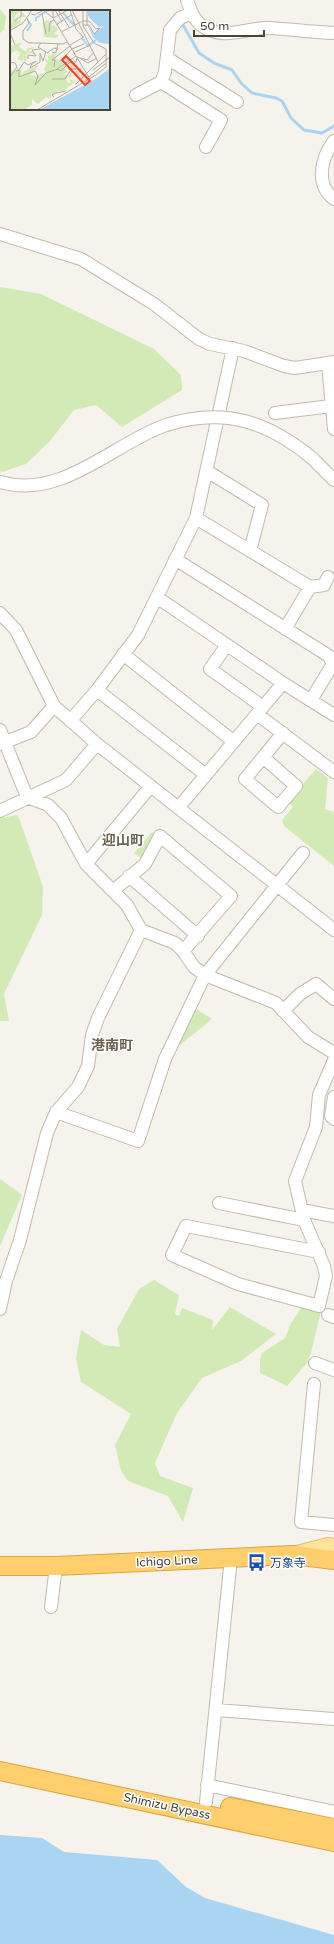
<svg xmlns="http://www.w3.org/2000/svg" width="334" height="1944" font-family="'Varela Round','Noto Sans JP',sans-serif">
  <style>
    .green { fill: #d2eab5 }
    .water { fill: #a9d4f2 }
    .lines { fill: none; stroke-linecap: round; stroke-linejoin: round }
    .stream { stroke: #a9d4f2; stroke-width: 3 }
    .minor-casing { stroke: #c2bbae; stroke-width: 14 }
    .major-casing { stroke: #e6c16a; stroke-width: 18 }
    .highway-casing { stroke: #e0a43c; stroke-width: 20 }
    .minor { stroke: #fff; stroke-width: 12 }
    .major { stroke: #ffe39c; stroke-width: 16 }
    .highway { stroke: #ffcf6e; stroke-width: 18 }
    .minor-bridge-casing { stroke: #c2bbae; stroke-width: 14; stroke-linecap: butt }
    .minor-bridge { stroke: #fff; stroke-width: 12 }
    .labels { text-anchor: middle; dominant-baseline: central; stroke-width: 3; stroke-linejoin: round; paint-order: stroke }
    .street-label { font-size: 12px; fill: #4b4439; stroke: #fff }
    .transit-label { font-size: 12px; fill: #164399; stroke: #fff; text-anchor: start }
    .quarter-label { font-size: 14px; font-weight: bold; fill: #6e6250; stroke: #fff }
    .inset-river { fill: none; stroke: #a9d4f2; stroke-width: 2 }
    .inset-road { fill: none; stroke: #b2ada4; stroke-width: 1 }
    .view { fill: #fc3f1d; fill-opacity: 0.15; stroke: #fc3f1d; stroke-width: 2 }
    .inset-edge { fill: none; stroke: #4b4439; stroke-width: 2 }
  </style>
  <rect width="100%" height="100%" fill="#f6f3ec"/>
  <path class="green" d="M0 9 6 16 4 30 0 33Z
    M0 287 41 294 154 349 181 375 182 390 122 427 96 405 74 410 50 441 26 464 2 472 0 471Z
    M316 769 328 778 325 809 334 812V866L284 826 282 820 293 807 288 801Z
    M18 815 43 887 42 915 4 994 9 1021H0V818Z
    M152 832 156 836 144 860 134 853Z
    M194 1008 211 1018 210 1021 176 1048Z
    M0 1179 22 1195 0 1246Z
    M154 1280 179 1295 175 1314 179 1316 182 1308 213 1320 212 1330 230 1307 276 1334 241 1361 202 1378 177 1413 155 1463 160 1476 193 1488 183 1522 168 1496 128 1481 121 1471 115 1445 131 1414 81 1382 76 1358 81 1330 104 1345 120 1347 117 1329 139 1289Z
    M301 1308 321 1311 311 1353 307 1363 287 1386 260 1373V1360L262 1353 285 1338 291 1323Z"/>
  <path class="water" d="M0 1835 42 1838 64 1852 157 1860 186 1887 205 1898 334 1935V1944H0Z"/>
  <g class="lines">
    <path class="stream" d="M183 25 199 53 214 63 232 70 241 83 252 93 276 98 282 101 291 118 304 130 322 133 334 126"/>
    <defs>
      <path id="minor" d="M187 0C191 12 195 23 207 29 226 39 247 28 267 28 289 29 312 32 334 33
        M167 58 237 102
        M161 82 221 120 206 147
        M136 95 161 82 165 72 170 30 180 18 192 13
        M334 141C321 158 315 185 334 199
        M0 234 81 259 154 304 199 339 210 344 244 351 284 366 295 368 334 362
        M328 364 334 429
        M275 413 331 406
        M312 458 334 480
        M207 471 262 505 250 551
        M0 482C62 500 112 444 166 425
        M196 518 310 587 285 629
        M175 559 329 656 333 664 311 700
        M310 587 324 585 328 577
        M158 598 283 683 334 715
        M0 613 16 630 54 706 97 744 334 930
        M227 645 210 669 263 707
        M123 654 233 741
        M97 690 206 775
        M257 714 334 772
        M70 721 97 690 138 635 196 518 233 348
        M0 730 27 797 48 805 61 818 86 864 127 905 141 930 175 943 183 951 194 967 205 975 276 1003 308 1037 334 1053
        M0 744 31 732 54 706
        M263 757 296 786 278 807 245 779 283 733
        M179 807 283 683
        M0 811 66 780 97 744
        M86 864 151 786
        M129 876 198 936
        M114 890 145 864 160 836 231 896 183 951
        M283 1011 300 994 316 984 334 999
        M334 1097 331 1116 334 1119
        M56 1112 138 1141 165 1059 205 975 303 853
        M219 1203 304 1220
        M302 1210 334 1216
        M319 1252 186 1226 172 1255 238 1284 319 1306 326 1276 324 1266 304 1220 295 1181 316 1127 319 1095 334 1060
        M0 1309 6 1281 20 1240 47 1133 56 1112 78 1087 88 1066 92 1035 98 1018 141 930
        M328 1315 334 1317
        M315 1363 334 1370
        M314 1384 301 1522 334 1525
        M51 1607 56 1566
        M216 1710 334 1719
        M207 1785 334 1812
        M206 1802 231 1558"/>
      <path id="major" d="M297 1554 328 1546 334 1547"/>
      <path id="highway" d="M0 1566H56L293 1555 334 1560
        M0 1771 334 1842
        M230 1807 334 1828"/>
    </defs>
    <use href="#minor" class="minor-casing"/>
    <use href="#major" class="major-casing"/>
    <use href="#highway" class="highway-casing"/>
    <use href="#minor" class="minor"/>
    <use href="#major" class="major"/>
    <use href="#highway" class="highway"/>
    <defs>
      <path id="minor-bridge" d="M166 425C224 407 267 421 312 458"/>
    </defs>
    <use href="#minor-bridge" class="minor-bridge-casing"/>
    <use href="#minor-bridge" class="minor-bridge"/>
  </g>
  <defs>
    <symbol id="bus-bare" viewBox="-9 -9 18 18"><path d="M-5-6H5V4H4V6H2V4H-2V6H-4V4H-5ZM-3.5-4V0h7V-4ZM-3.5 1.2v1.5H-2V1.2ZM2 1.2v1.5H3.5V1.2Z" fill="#1a4fb4" stroke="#fff" stroke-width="2.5" paint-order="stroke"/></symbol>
  </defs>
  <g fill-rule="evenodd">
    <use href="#bus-bare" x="244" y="1550" width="25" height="25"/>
  </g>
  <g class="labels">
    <g class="street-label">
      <text transform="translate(167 1561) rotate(-3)">Ichigo Line</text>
      <text transform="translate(167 1806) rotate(12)">Shimizu Bypass</text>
    </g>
    <g class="transit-label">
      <text x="270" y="1563">万象寺</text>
    </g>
    <g class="quarter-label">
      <text x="123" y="840">迎山町</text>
      <text x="112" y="1045">港南町</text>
    </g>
  </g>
  <g transform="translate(10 10)">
    <rect width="100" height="100" fill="#f6f3ec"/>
    <path d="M11 0 6 5 4 9 9 5 6 10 9 11 12 2 16 6 11 8V13L0 19 3 7 1 10 2 5 0 0ZM36 10 41 11 35 14 42 12 41 16 44 15 48 20 44 24 49 25 46 28 34 27 33 14 31 15ZM2 30 1 36 12 32 9 37 16 42 18 38 25 37 17 42 22 41 25 44 18 43 15 46H17L16 51H14L13 43V51L7 49 10 45 6 43 12 44 6 40 1 44 0 31ZM47 42 45 48 53 53 48 59 58 53 55 57 58 63 52 64 57 65V72L61 73 58 66 63 61 61 66 66 65 59 68 63 71 66 69 65 72 53 81H48L45 78 47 82 42 85 41 82V89L36 87 28 94 22 89V95L15 99 0 100V61L6 60 7 57H8V62L13 57 11 61 12 65 14 61 27 56 25 62 19 65 26 66 35 62 30 69 36 62 34 59 37 53 34 48 38 50V46Z" fill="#d2eab5"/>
    <path d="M78 0H100V34L90 33 83 27 78 16H75L78 15 83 24 94 16 89 17 78 6ZM100 58V100H29L87 68Z" fill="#a9d4f2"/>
    <path class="inset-river" d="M53 3 64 15M26 11V8L38 0M17 21 21 15 18 11M72 28 78 36 86 30"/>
    <path class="inset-road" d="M33 0 43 8M43 0V8L80 69M45 0 52 12M48 0 59 17M60 0 66 19 73 27M62 0 88 52M77 0V15M32 3 36 24M21 4 24 5 34 0M17 8 19 13 13 21V29L19 33H31M43 8 58 0M5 11 11 6V0M46 15 61 5M1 20 13 13 22 0M39 22 40 12 44 10M51 22 73 11H79L86 19 90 18 84 24 79 15H73M0 23 5 35M60 35 74 27M37 43 44 38 48 39M42 43 46 42 48 34M63 43 80 35M67 47 77 50 84 42M18 49V45L26 46 22 40 30 39M71 49 78 53 87 48M50 51 62 39 74 34M0 52 5 53 7 57 0 67M44 57 45 50H42L60 36M47 59 66 46M58 59H71M9 60 14 52 18 55 26 51 21 55 20 58 30 52V43L33 51 36 42 28 37 31 33 53 34 57 32M83 60 100 47M6 61 9 60V67L25 61 28 66 25 75 36 63 48 59 51 61 60 52H66L67 48M79 67 95 54M42 69H55L62 58M65 75 96 44M44 87 42 85 46 83 56 81M27 100 86 65 96 57V39L84 33 73 16V0"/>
    <path class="view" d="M56 46 80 71 75 75 52 50Z"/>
    <rect width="100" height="100" class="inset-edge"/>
  </g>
  <path d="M194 30v6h70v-6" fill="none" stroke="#4b4439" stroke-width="2"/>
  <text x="200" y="30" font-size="12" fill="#4b4439" stroke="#ffffff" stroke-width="3" paint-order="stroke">50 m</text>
</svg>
